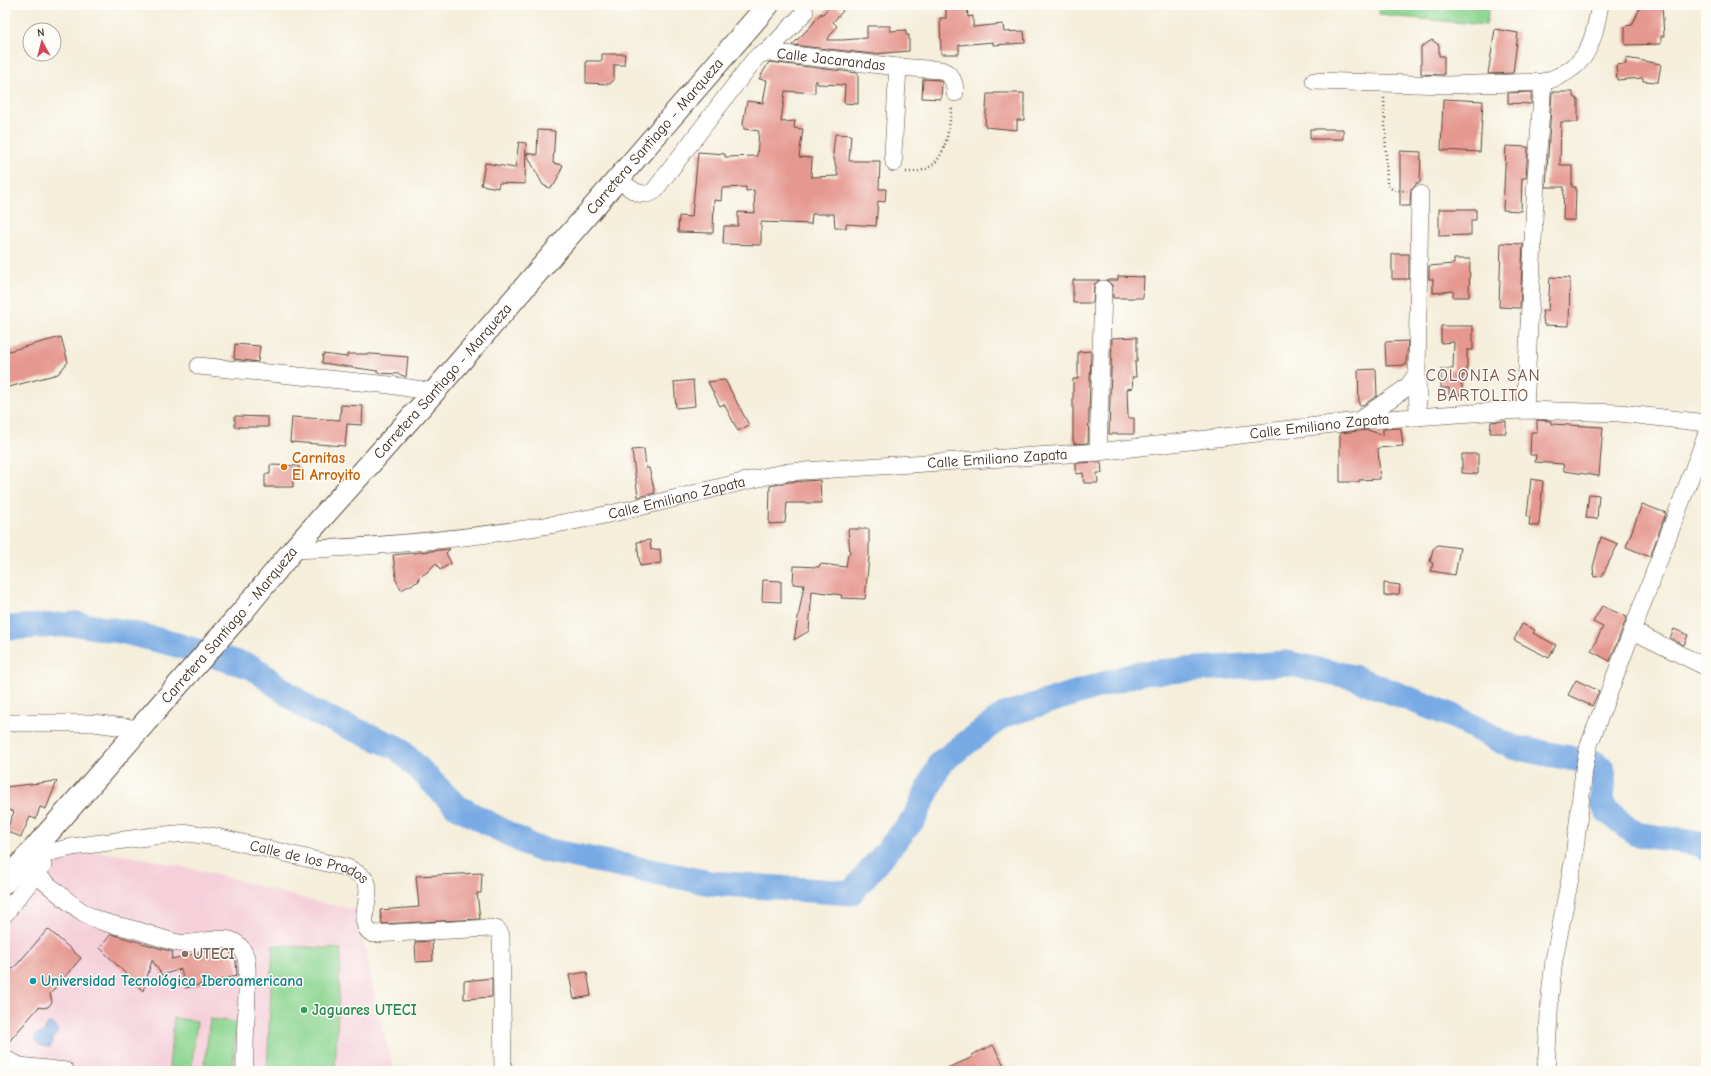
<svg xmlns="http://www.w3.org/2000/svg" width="1711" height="1076" font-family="'Comic Neue',sans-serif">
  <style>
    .built { fill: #f5cfda }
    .green { fill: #8cd591; stroke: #648058 }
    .water { fill: #78aae4; stroke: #5a6a81 }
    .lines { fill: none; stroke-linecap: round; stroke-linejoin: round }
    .river { stroke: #78aae4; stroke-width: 25 }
    .building { fill: #e59890 }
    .minor-casing { stroke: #57473a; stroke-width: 18 }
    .major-casing { stroke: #57473a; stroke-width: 24 }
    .path { stroke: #57473a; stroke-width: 2.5; stroke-dasharray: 1 3; stroke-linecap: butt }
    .minor { stroke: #fff; stroke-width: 17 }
    .major { stroke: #fff; stroke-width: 22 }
    .food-dot { fill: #e8710a; stroke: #fdfcf7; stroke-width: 1.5 }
    .education-dot { fill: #8d6e63; stroke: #fdfcf7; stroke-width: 1.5 }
    .culture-dot { fill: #0f9aa8; stroke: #fdfcf7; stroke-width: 1.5 }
    .leisure-dot { fill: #2e9e5b; stroke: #fdfcf7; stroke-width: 1.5 }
    .labels { text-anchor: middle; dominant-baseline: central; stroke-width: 3; stroke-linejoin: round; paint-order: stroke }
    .street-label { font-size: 15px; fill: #3b2a1e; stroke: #fdfcf7 }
    .food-label { font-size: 15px; font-weight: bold; fill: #c56008; stroke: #fdfcf7; text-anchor: start }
    .education-label { font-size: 15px; font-weight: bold; fill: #785e54; stroke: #fdfcf7; text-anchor: start }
    .culture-label { font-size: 15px; font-weight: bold; fill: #0d838f; stroke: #fdfcf7; text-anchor: start }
    .leisure-label { font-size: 15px; font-weight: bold; fill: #27864d; stroke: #fdfcf7; text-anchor: start }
    .quarter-label { font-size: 17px; letter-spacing: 1px; fill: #765046; stroke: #fdfcf7 }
  </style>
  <rect width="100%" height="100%" fill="#fdfcf7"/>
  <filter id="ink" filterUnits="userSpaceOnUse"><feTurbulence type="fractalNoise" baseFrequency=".025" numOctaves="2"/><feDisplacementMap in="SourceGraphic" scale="8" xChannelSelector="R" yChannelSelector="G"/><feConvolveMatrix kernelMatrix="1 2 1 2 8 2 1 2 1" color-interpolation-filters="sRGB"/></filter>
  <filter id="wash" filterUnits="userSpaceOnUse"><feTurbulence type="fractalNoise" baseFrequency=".012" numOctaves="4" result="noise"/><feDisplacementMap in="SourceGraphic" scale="16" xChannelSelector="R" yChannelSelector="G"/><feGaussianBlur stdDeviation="0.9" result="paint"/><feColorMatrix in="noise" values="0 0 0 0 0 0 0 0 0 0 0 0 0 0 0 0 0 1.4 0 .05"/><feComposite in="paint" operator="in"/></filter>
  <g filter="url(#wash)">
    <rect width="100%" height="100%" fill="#f4eeda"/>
    <path class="built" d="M72 847 158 861 234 879 315 902 357 910 375 998 394 1071H5V903L30 873Z"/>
    <path class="green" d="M1380 5H1490L1486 25 1379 15Z
      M273 945 341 949 335 1071H267Z
      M174 1018 197 1021 191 1069 169 1067Z
      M210 1019 237 1022 232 1071H204Z"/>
    <path class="water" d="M48 1023 52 1024 58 1029 57 1034 52 1038 53 1042 50 1047C43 1047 36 1045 34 1038L35 1035 45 1032V1026Z"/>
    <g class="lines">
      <path class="river" d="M5 628 77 624 125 632 170 643 252 667 311 711 398 748 456 806 535 848 710 883 851 893 914 819 941 762 1004 715 1140 673 1286 663 1353 677 1453 716 1512 747 1596 763 1602 768 1604 775 1602 802 1607 811 1636 834 1700 844 1706 849"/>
    </g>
    <g id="blocks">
      <path class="building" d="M831 5H836L843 11 833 22 837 26 827 40H843L867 38V26H890V31L906 30V35H909V51L873 54 792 45 811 26 821 13 822 15Z
        M946 5H967L968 17 973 16V27L1003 24 1004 32 1024 31 1025 43 993 45V42L959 45V54H941L940 18H946Z
        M1641 5H1662L1664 36H1661V44L1625 45V26L1632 25Z
        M1495 29 1518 33 1513 73 1488 74Z
        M1432 40 1439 45V56H1444V75L1421 74V47Z
        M602 54H625L624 65H614V80L610 84 586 83V61H602Z
        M1626 58 1661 64 1658 82 1643 81V78L1617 80 1616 65 1626 64Z
        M769 62 858 73V104L844 103 845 85 817 84V81H815V93L785 91 781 122 795 121 794 128 803 129 799 157 812 158 811 177 838 176 833 154 835 134 851 135 849 161H880L879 189H886L885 202 878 201 876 226 846 224V228H835L834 214H812L811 224 761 222V245L723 244 724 226H738V212L755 213 754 190 746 191V187L722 188 721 201 714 200 713 233 678 232 679 216 692 217 698 152 725 154V157L757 156 759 131 744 129 743 123 747 101 763 103 767 80 759 79Z
        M923 79 939 80 942 82 941 99 922 98Z
        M1532 92 1531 104 1508 103V93Z
        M1552 92H1573V96L1578 100V122H1561L1560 165H1572V187H1576L1575 220H1563L1564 187H1546Z
        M994 93H1024V120H1017V130L985 127 987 94H994Z
        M1443 99 1483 101 1480 152 1441 150Z
        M1310 129H1343V139H1310Z
        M538 130 555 131 553 163 563 165 555 184 550 188 543 185 526 153 537 155Z
        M519 142 526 143 525 184 499 183 498 188 481 185 485 163 515 168Z
        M1506 146 1528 147 1526 178H1522L1521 211 1503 210Z
        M1400 151 1421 152 1420 183H1416V185L1411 189 1410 206H1400Z
        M1439 209H1476V220H1471V235L1439 236Z
        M1501 243 1523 244 1520 308 1499 307Z
        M1392 254H1409V279H1392Z
        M1454 259H1470L1469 297H1453V291L1433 293V279H1429V266L1454 264Z
        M1118 276 1144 277 1143 298H1113L1112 285 1106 280H1118Z
        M1550 277 1570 278 1569 326 1544 325 1542 311H1548Z
        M1073 280H1100L1094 284 1093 303H1073Z
        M1441 326H1473V350H1467V375H1462V395H1449V388H1441V369H1453L1454 342 1441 343Z
        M61 337 68 362 58 374 5 388V352Z
        M1137 337V362H1135L1136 377H1132L1133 388 1127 389 1128 418H1134V434H1109L1112 338Z
        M1408 341 1406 365 1386 366 1385 342Z
        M235 344 260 346 258 362 234 359Z
        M1091 351 1088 443 1074 444V441H1073V379H1078V352Z
        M323 354 347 357V354H372L408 357 406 377 399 374 378 373V371L322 363Z
        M1376 369 1377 396 1363 405H1359L1358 370Z
        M693 380 695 406 676 408 674 382Z
        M725 380 749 425 738 431 724 404 720 406 708 382Z
        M341 405 363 406 362 425 347 424 345 446 290 442 292 417 340 420Z
        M235 416 268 417V427H235Z
        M1537 420 1551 421V424L1603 427 1599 476 1564 471 1563 464 1535 462 1536 455H1530L1531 432H1537Z
        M1506 421V433H1490L1491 422Z
        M1401 428 1403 446 1378 448 1380 479 1359 480V482H1340V433L1368 430 1383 435V429Z
        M644 449 646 468H649L655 493 638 497 632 450Z
        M1462 454H1478V474L1462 473Z
        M1101 462 1102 473H1097L1098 483H1084L1083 473 1076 474V463Z
        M270 465 299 466V478H293V487H265V474H270Z
        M1531 479 1543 481 1539 526 1529 525 1530 517 1527 516Z
        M820 480 821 503H787L785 523 769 524 770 486 789 482Z
        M1589 494 1599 495 1597 519 1586 518Z
        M1642 504 1666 513 1650 557 1626 547Z
        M848 529H869V557L865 599 841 598 842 595 812 591 809 631 794 640 804 585 793 584 794 566 819 567 820 564 846 567 848 554H850Z
        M1601 537 1618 544 1602 576 1594 577 1593 567Z
        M650 540 651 550 660 549 661 563 640 566 637 542Z
        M1438 545 1460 548 1455 575 1431 571 1433 563 1430 562 1433 549Z
        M450 549 446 553 451 563 440 570 436 563 426 573 418 578 419 581 401 590 395 578 396 577 393 555Z
        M763 580 781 581V602L762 601Z
        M1384 583 1400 585 1399 594 1384 596Z
        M1602 606 1627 617 1610 661 1591 651 1603 627 1593 622Z
        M1522 624 1535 630 1533 633 1556 645 1549 658 1514 640Z
        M1674 629 1688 635 1684 645 1670 638Z
        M1576 680 1599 691 1592 706 1568 695Z
        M57 781 46 809 40 807 36 819 30 817 21 837 6 831 14 812 6 809 5 787Z
        M482 873 481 893H477L480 919 382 924 380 910 419 907 416 876Z
        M48 929 81 958 50 994 52 1002 48 1007 43 1008 39 1007 5 1046V966L13 969Z
        M111 934 173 952 171 959 218 949 229 951 236 961 237 976 185 988 181 969 162 975 152 960 143 991 100 948Z
        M432 941 433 961 416 962 415 942Z
        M587 972 591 996 574 999 569 975Z
        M492 978V997L464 999V981Z
        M993 1045 1007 1071H941L973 1057 971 1055Z"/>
    </g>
  </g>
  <g filter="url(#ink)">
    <use href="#blocks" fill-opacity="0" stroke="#57473a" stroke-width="1"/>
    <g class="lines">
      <defs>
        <g id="minor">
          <path d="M767 52 805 12"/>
          <path d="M1314 81 1447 85 1543 82C1587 69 1592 47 1600 5"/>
          <path d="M894 163 893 153 898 67"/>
          <path id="s1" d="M618 179C629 187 640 200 654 191L754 60 759 55 767 52 898 67 941 70C952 74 955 82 955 93"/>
          <path d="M199 366 390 385 434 392"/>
          <path d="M1417 373 1418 417"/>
          <path d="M1525 410 1536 178 1543 82"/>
          <path d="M1358 421 1403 390 1409 385 1417 373 1420 194"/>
          <path d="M1098 452 1103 289"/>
          <path id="s2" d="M293 550C396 546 499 536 600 516 663 503 725 484 788 472L1098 452 1358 421 1501 411 1525 410 1620 413 1706 423"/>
          <path d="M1633 631 1706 667"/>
          <path d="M5 723H94L139 729"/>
          <path id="s3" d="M26 858 72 847 154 836 188 833 217 837 348 868C353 871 362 875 366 881 374 896 354 925 373 934L491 928C497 929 499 930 501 936L503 1071"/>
          <path d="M36 875C52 887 67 902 84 913 99 923 118 925 136 930 150 934 165 940 179 943 203 947 235 924 246 958 248 967 247 977 247 986 247 1014 244 1042 245 1071"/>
          <path d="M5 914 43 865"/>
          <path d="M5 1059 20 1066 66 1071"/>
          <path d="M1546 1071 1550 995 1554 960 1574 858 1584 769 1589 745 1706 436"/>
        </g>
        <g id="major">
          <path id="s4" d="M5 882 243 611 293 550 434 392 768 5"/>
        </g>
      </defs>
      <use href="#minor" class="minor-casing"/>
      <use href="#major" class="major-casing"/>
      <path class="path" d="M1384 98 1387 184C1392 192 1399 190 1407 191
        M906 172C946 174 947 138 952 107"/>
      <use href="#minor" class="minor"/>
      <use href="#major" class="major"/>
    </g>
  </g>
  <circle class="food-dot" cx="284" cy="467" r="4"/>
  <circle class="education-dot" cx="185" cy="954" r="4"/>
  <circle class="culture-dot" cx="33" cy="981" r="4"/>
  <circle class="leisure-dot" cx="304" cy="1010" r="4"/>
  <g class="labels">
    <g class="street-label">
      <text stroke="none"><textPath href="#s1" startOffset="286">Calle Jacarandas</textPath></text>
      <text stroke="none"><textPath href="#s4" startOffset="989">Carretera Santiago - Marqueza</textPath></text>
      <text stroke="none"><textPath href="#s4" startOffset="665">Carretera Santiago - Marqueza</textPath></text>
      <text stroke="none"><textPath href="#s2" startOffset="1036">Calle Emiliano Zapata</textPath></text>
      <text stroke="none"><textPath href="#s2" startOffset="712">Calle Emiliano Zapata</textPath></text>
      <text stroke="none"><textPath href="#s2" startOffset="388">Calle Emiliano Zapata</textPath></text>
      <text stroke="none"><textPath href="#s4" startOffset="341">Carretera Santiago - Marqueza</textPath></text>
      <text stroke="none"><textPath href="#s3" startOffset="289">Calle de los Prados</textPath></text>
    </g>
    <g class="food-label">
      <text x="292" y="458">Carnitas<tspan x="292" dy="17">El Arroyito</tspan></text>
    </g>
    <g class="education-label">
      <text x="193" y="954">UTECI</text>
    </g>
    <g class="culture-label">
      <text x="41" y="981">Universidad Tecnológica Iberoamericana</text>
    </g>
    <g class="leisure-label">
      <text x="312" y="1010">Jaguares UTECI</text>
    </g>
    <g class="quarter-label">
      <text x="1483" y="375">COLONIA SAN<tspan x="1483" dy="20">BARTOLITO</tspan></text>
    </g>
  </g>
  <rect width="1711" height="1076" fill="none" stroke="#fdfcf7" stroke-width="20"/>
  <g transform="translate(42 42) rotate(353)"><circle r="19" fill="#fdfcf7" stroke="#afa8a0"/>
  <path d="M0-3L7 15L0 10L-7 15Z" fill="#d1495b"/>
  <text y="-6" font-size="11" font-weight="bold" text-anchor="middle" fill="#3b2a1e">N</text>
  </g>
</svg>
